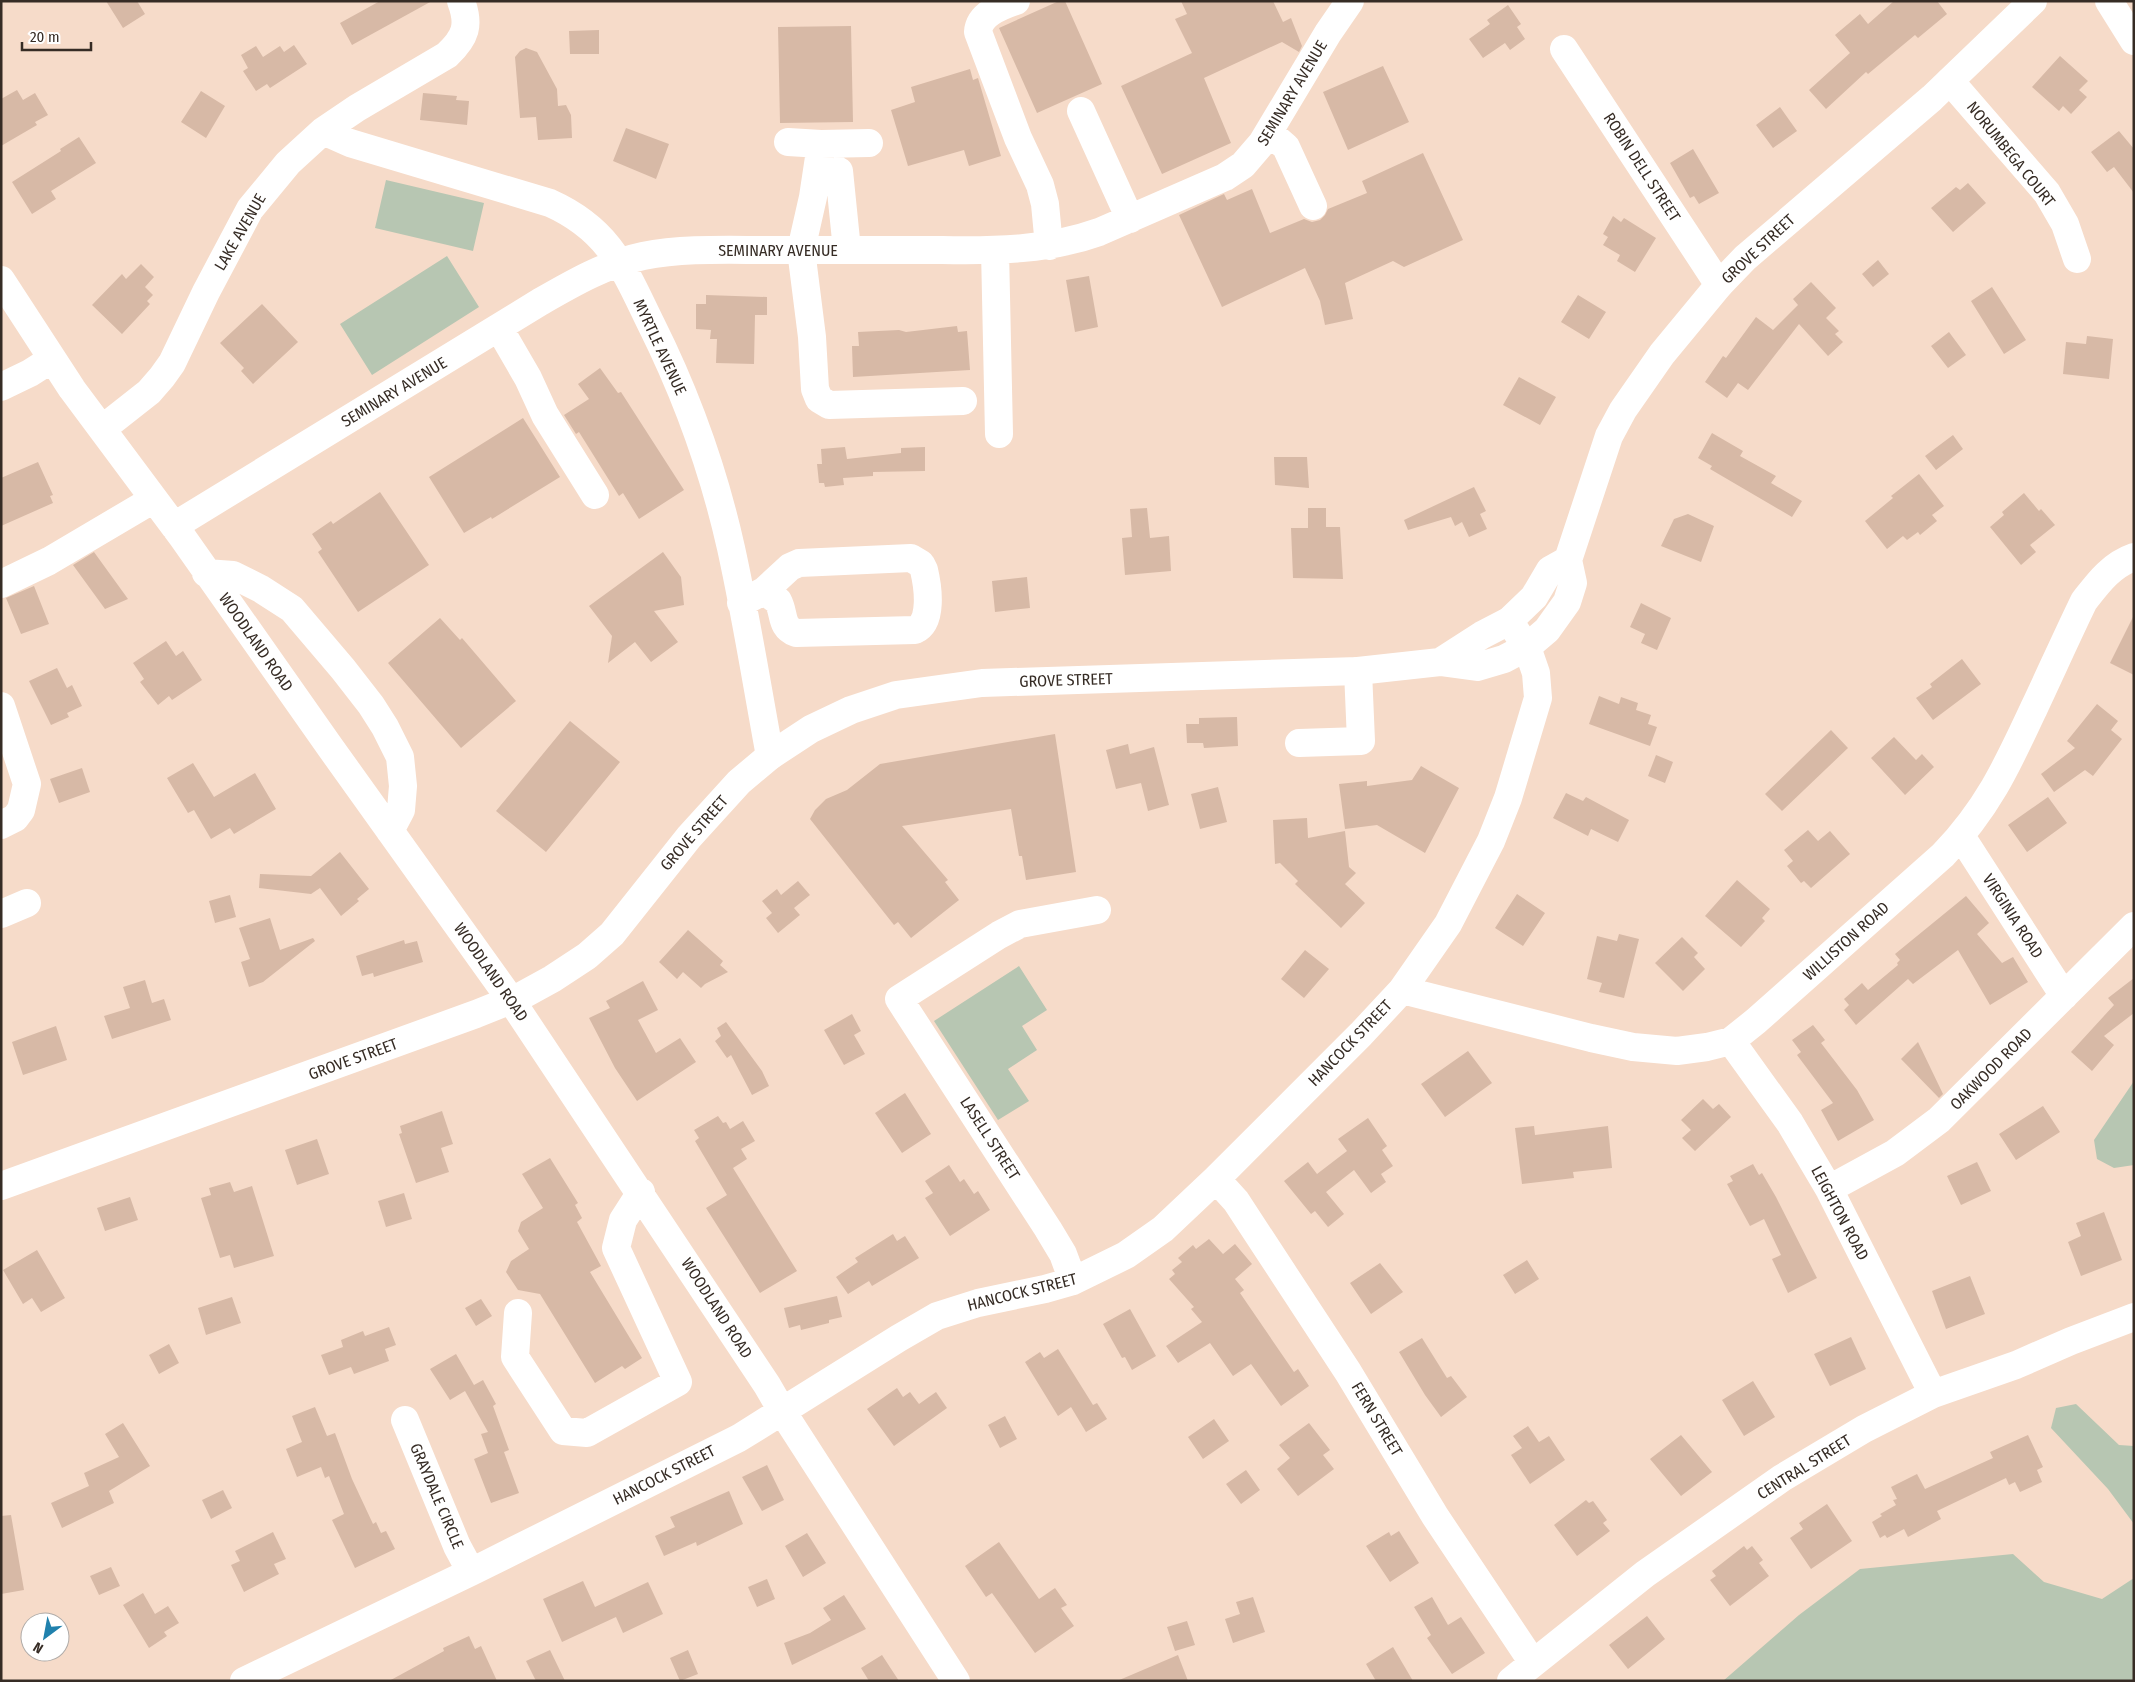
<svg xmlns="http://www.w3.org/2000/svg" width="2135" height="1682" font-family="'Fira Sans Condensed',sans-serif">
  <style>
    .green { fill: #b7c6b2 }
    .building { fill: #d7b9a6 }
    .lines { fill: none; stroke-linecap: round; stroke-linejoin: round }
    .minor { stroke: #fff; stroke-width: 28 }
    .major { stroke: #fff; stroke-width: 28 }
    .labels { text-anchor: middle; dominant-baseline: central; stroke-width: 4; stroke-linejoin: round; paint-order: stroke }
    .street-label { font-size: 16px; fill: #362c25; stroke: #fff }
  </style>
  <rect width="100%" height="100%" fill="#f6dbc9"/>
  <path class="green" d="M386 180 484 203 473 251 375 228Z
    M447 256 479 307 372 375 340 324Z
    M1019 966 1047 1010 1022 1026 1037 1050 1008 1069 1029 1101 998 1120 934 1021Z
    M2134 1081V1165L2114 1168 2097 1159 2094 1140Z
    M2076 1404 2119 1445 2134 1446V1524L2108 1489 2051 1428 2056 1408Z
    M2013 1554 2044 1582 2102 1599 2134 1578V1681H1723L1799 1615 1860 1569Z"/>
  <path class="building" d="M106 1H137L145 14 123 28Z
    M380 1H432L352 45 340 23Z
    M1059 1H1065L1102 84 1037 113 999 28Z
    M1181 1H1273L1283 22 1291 18 1302 46 1299 52 1282 42 1204 78 1231 143 1162 174 1121 86 1192 53 1175 19 1187 14Z
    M1894 1H1937L1947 14 1918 38 1915 35 1868 74 1866 72 1826 109 1809 90 1850 53 1835 35 1860 14 1868 24Z
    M1508 5 1521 24 1517 27 1525 39 1510 50 1505 43 1483 58 1469 39 1490 24 1487 20Z
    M851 26 853 122 780 123 778 27Z
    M599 30V54H570L569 31Z
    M294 45 307 64 270 88 267 84 256 91 243 71 248 68 241 55 256 46 263 57 280 46 284 52Z
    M526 48 537 52 557 89 558 106 566 105 571 115 572 138 538 140 536 117 520 118 515 57 520 51Z
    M2060 56 2088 81 2079 90 2087 97 2071 114 2063 106 2059 111 2032 87Z
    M1383 66 1409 122 1348 150 1323 92Z
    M970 69 973 80 978 78 1001 156 969 166 964 150 908 166 891 110 915 102 911 87Z
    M17 90 23 100 35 93 48 115 35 122 37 125 1 146V99Z
    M201 91 225 106 206 138 181 122Z
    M423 93 457 96 456 100 469 101 467 125 420 120Z
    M1780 107 1797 131 1773 148 1756 125Z
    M626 128 669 144 656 179 613 161Z
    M2119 131 2134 149V193L2114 167 2107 172 2091 152Z
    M79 137 96 163 51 191 56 199 32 214 12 182 61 151 60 149Z
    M1693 149 1719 193 1699 204 1694 196 1690 198 1670 163Z
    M1423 153 1463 240 1404 267 1393 261 1345 283 1353 319 1325 325 1320 301 1305 268 1222 307 1179 215 1224 194 1227 200 1252 189 1270 233 1304 219 1312 222 1320 220 1325 215 1328 209 1367 193 1362 181Z
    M1968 183 1986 203 1953 232 1931 208 1956 187 1960 190Z
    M1613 216 1621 222 1624 218 1656 238 1635 272 1617 261 1620 255 1603 245 1608 237 1603 234Z
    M1878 260 1889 274 1873 287 1862 274Z
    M141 264 154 277 145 287 153 295 147 301 150 304 122 334 92 305 122 274 126 279Z
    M1089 276 1098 327 1075 332 1066 280Z
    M1811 282 1836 308 1826 318 1839 331 1835 334 1843 342 1828 356 1799 324 1748 390 1738 383 1727 398 1705 382 1723 356 1726 358 1756 317 1773 330 1798 305 1793 299Z
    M1992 287 2026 340 2004 354 1971 301Z
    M706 295 767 297V315H755L754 364 716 363 717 339H710L711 330 696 329V304H706Z
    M1578 295 1606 312 1589 339 1561 322Z
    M262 304 298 342 253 384 241 371 244 368 220 343Z
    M957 326 958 332 967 331 970 370 853 377 852 346H859L858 332 899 330 906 332Z
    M1949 332 1966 355 1948 368 1931 346Z
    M2087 336 2113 339 2109 379 2063 374 2066 342 2086 344Z
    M600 368 618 393 621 392 684 490 639 519 623 493 619 496 579 432 576 434 564 415 589 399 578 384Z
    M1519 377 1556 397 1540 425 1503 405Z
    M523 418 560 477 492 519 491 517 464 533 429 477Z
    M1712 433 1743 451 1740 456 1776 476 1771 483 1802 501 1792 517 1710 469 1712 466 1698 458Z
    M1953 435 1963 449 1936 470 1925 456Z
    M845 447 847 459 901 453V448L925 447V471L873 472V476L843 478 844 485 825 487 824 483H819L817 464H822L821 449Z
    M1274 457H1307L1309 488 1275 485Z
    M38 462 53 495 50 496 53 503 1 526V478Z
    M1919 474 1944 506 1932 515 1937 521 1920 535 1918 532 1907 540 1903 536 1887 549 1865 521 1893 498 1891 496Z
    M1474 487 1486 511 1480 514 1487 529 1469 537 1462 522 1455 526 1451 517 1408 530 1404 520Z
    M380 492 429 565 358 612 318 552 322 549 312 534 331 521 333 524Z
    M2024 493 2039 511 2041 509 2055 525 2030 545 2036 552 2021 565 1990 527 2004 515 2002 512Z
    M1147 508 1150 538 1169 536 1171 571 1125 575 1122 538 1132 537 1130 509Z
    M1308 508H1326V527H1340L1343 579 1293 578 1291 528H1308Z
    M1688 514 1714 526 1701 562 1661 546 1674 519Z
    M94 552 128 599 105 609 73 565Z
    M663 552 681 577 684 605 654 611 678 642 651 662 635 642 608 663 612 636 589 606Z
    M1027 577 1030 608 995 612 992 581Z
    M34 586 49 624 21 634 6 598Z
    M1641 603 1671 618 1657 650 1641 643 1645 634 1630 627Z
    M2134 615V675L2110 663Z
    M440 618 460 640 462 638 516 701 461 748 388 663Z
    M166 641 176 656 183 651 202 680 172 700 169 696 158 705 140 682 144 679 133 663Z
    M1962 659 1981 684 1933 720 1916 698 1932 687 1930 684Z
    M57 668 67 688 72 685 82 706 67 713 69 717 51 725 29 681Z
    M1599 696 1619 704 1621 697 1638 703 1636 710 1651 715 1648 724 1657 727 1650 746 1589 724Z
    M2097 704 2118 721 2111 730 2122 739 2093 776 2085 770 2054 792 2041 774 2075 748 2067 741Z
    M1237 717 1238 746 1204 748 1203 743H1187L1186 724H1199V718Z
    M570 721 620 762 546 852 496 811Z
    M1831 730 1848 748 1782 811 1765 794Z
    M1055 734 1076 872 1026 880 1022 856H1019L1011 809 902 826 948 880 945 882 959 900 911 938 898 922 894 925 810 819 815 810 826 799 847 790 880 764Z
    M1894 737 1916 760 1922 754 1934 767 1905 795 1871 758Z
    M1128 744 1130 754 1154 747 1169 805 1148 811 1141 783 1116 789 1106 750Z
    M1656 755 1673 762 1665 783 1648 776Z
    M193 763 214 797 255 773 276 809 234 834 230 828 211 839 194 810 188 813 167 778Z
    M1421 766 1459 788 1425 853 1377 825 1345 829 1339 784 1367 781V786L1412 780Z
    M82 768 90 792 59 803 50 779Z
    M1218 787 1227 822 1200 829 1191 794Z
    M1566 793 1583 801 1586 797 1629 820 1618 842 1591 829 1588 836 1553 818Z
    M2048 797 2067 823 2027 852 2008 825Z
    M1307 818 1308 838 1345 831 1349 867 1356 873 1345 884 1365 903 1341 928 1295 884 1298 881 1280 863 1275 864 1273 820Z
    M1808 830 1818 841 1830 831 1850 854 1811 888 1804 881 1801 883 1787 866 1793 861 1784 850Z
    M340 852 369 889 357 899 359 901 341 916 320 888 311 894 259 888 260 874 311 876Z
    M1737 880 1770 909 1762 918 1765 921 1741 947 1705 916Z
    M798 881 810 895 794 908 800 915 778 933 766 918 772 913 762 901 777 889 781 895Z
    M1517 894 1545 913 1523 946 1495 928Z
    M230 895 236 917 215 923 209 901Z
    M1966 896 1989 923 1977 934 2002 963 2013 957 2028 982 1990 1005 1958 950 1913 984 1908 979 1856 1025 1844 1010 1849 1005 1844 999 1862 983 1868 990 1898 965 1897 963 1900 960 1895 954Z
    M270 918 280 950 313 938 315 941 263 982 249 987 241 962 250 959 239 928Z
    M688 930 723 961 720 965 728 972 705 984 701 988 683 972 677 979 659 962Z
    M1619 934 1639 939 1624 998 1599 992 1602 983 1587 979 1597 936 1617 941Z
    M1682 937 1698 953 1694 957 1705 969 1683 991 1655 963Z
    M404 940 405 944 417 941 423 962 374 977 373 973 362 976 356 956Z
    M1305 950 1329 969 1304 998 1281 979Z
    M2134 978V1013L2104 1036 2114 1045 2092 1071 2071 1052 2114 1005 2108 998Z
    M145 980 152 1003 164 999 171 1020 112 1039 104 1016 130 1008 123 987Z
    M643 981 658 1010 638 1020 656 1053 680 1038 696 1062 637 1101 615 1068 589 1018 610 1008 606 1001Z
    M852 1014 861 1031 854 1035 865 1054 844 1065 824 1030Z
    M726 1022 762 1071 769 1086 752 1095 731 1055 727 1058 715 1041 721 1036 717 1028Z
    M1813 1025 1825 1040 1821 1043 1857 1090 1874 1120 1838 1141 1821 1110 1833 1103 1797 1055 1801 1052 1792 1040Z
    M56 1026 67 1060 23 1075 12 1042Z
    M1918 1042 1943 1094 1939 1098 1901 1059Z
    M1468 1051 1492 1083 1445 1117 1421 1084Z
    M905 1093 931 1134 902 1153 875 1113Z
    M1703 1099 1713 1109 1719 1104 1731 1117 1695 1151 1682 1138 1691 1130 1681 1120Z
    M2043 1106 2060 1132 2016 1160 1999 1134Z
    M442 1111 453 1144 441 1148 449 1172 416 1183 399 1134 402 1133 400 1126Z
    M718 1116 723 1123 726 1122 730 1129 743 1121 755 1141 741 1149 747 1159 733 1168 797 1271 760 1293 706 1208 727 1195 695 1141 699 1138 694 1130Z
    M1368 1118 1387 1146 1382 1150 1393 1166 1381 1174 1386 1182 1371 1193 1354 1170 1326 1192 1344 1214 1328 1227 1315 1211 1311 1214 1284 1181 1308 1162 1317 1174 1347 1151 1338 1139Z
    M1534 1126 1535 1135 1608 1126 1612 1168 1573 1172 1574 1178 1522 1184 1515 1128Z
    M317 1139 329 1174 297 1185 285 1150Z
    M550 1158 578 1203 575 1205 582 1218 577 1222 601 1266 590 1272 642 1358 625 1369 622 1366 595 1383 540 1294 518 1290 506 1272 511 1261 529 1249 518 1231 521 1222 543 1208 522 1174Z
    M1977 1162 1991 1191 1961 1205 1947 1176Z
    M1753 1164 1759 1175 1762 1173 1776 1197 1817 1278 1788 1293 1772 1259 1781 1255 1764 1219 1750 1226 1727 1184 1733 1181 1730 1176Z
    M949 1165 960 1182 964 1179 974 1194 978 1191 990 1210 950 1236 925 1198 933 1193 925 1181Z
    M230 1182 234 1192 252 1186 274 1256 234 1268 230 1255 220 1258 201 1198 211 1195 209 1188Z
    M404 1193 412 1219 386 1227 378 1201Z
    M130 1197 138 1220 105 1231 97 1208Z
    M2104 1212 2122 1260 2081 1276 2068 1242 2081 1236 2076 1223Z
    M893 1234 897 1241 905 1236 919 1258 872 1286 869 1281 848 1294 836 1277 858 1262 855 1258Z
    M1209 1239 1223 1254 1235 1244 1252 1264 1235 1279 1244 1290 1240 1293 1294 1372 1298 1369 1309 1386 1281 1406 1251 1364 1233 1376 1210 1343 1178 1363 1166 1346 1202 1322 1191 1309 1194 1307 1169 1279 1175 1274 1172 1270 1182 1262 1178 1258 1193 1245 1196 1249Z
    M37 1250 65 1298 41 1312 32 1298 23 1304 3 1270Z
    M1527 1260 1539 1279 1515 1294 1503 1275Z
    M1380 1263 1403 1292 1371 1314 1350 1283Z
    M1970 1276 1985 1314 1946 1329 1932 1291Z
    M837 1296 842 1317 829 1320V1323L801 1330 800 1325 789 1328 784 1308Z
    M232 1297 241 1323 206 1335 198 1308Z
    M481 1299 492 1316 476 1326 465 1308Z
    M1130 1309 1156 1356 1132 1370 1125 1357 1122 1358 1103 1324Z
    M389 1327 396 1345 385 1349 389 1361 354 1374 351 1367 329 1375 321 1355 343 1347 341 1340 363 1331 365 1336Z
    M1851 1337 1866 1369 1830 1386 1814 1354Z
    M1422 1338 1447 1378 1451 1376 1467 1397 1441 1417 1425 1395 1399 1352Z
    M169 1344 179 1363 159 1374 149 1355Z
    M1058 1349 1093 1405 1097 1403 1107 1419 1086 1432 1071 1407 1058 1416 1025 1362 1040 1352 1044 1358Z
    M456 1354 474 1385 483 1380 496 1404 493 1406 509 1450 504 1452 519 1493 491 1503 474 1459 488 1453 481 1434 488 1432 465 1391 450 1400 430 1369Z
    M1753 1381 1775 1417 1744 1436 1722 1400Z
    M897 1388 903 1397 910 1392 919 1404 936 1392 947 1408 894 1446 867 1409Z
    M315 1407 327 1436 335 1433 352 1479 373 1524 376 1522 381 1533 386 1531 395 1549 355 1568 332 1520 344 1514 329 1476 325 1478 321 1467 297 1477 286 1449 302 1442 292 1416Z
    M1005 1416 1017 1439 1000 1448 988 1425Z
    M1214 1419 1229 1441 1203 1459 1188 1437Z
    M123 1423 150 1466 109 1491 114 1503 62 1528 51 1503 89 1486 84 1473 119 1457 105 1434Z
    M1309 1423 1330 1450 1323 1455 1334 1469 1298 1496 1277 1469 1290 1458 1279 1445Z
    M1528 1426 1539 1442 1549 1436 1565 1460 1530 1484 1511 1455 1522 1448 1513 1436Z
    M1681 1435 1712 1472 1681 1496 1650 1459Z
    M2028 1435 2043 1467 2037 1470 2042 1482 2020 1492 2015 1482 2009 1485 2006 1478 1937 1511 1941 1519 1908 1537 1904 1529 1887 1538 1885 1535 1880 1538 1872 1522 1882 1516 1880 1514 1896 1505 1893 1500 1897 1499 1891 1487 1917 1474 1925 1489 1993 1458 1990 1452Z
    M767 1465 784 1500 762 1511 742 1477Z
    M1246 1470 1260 1490 1241 1504 1226 1484Z
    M223 1490 232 1508 211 1519 202 1500Z
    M729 1491 743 1524 697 1546 696 1542 664 1556 655 1536 675 1527 670 1517Z
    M1586 1500 1589 1503 1593 1501 1607 1520 1603 1523 1610 1531 1577 1556 1554 1525Z
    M1827 1504 1852 1541 1811 1569 1790 1538 1803 1529 1799 1523Z
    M11 1515 24 1590 1 1594V1516Z
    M1399 1531 1419 1563 1390 1582 1366 1546 1389 1532 1391 1536Z
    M273 1532 286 1559 274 1564 279 1574 244 1592 231 1565 240 1561 235 1551Z
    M807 1533 826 1563 803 1577 785 1546Z
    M999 1542 1039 1599 1055 1588 1067 1605 1061 1608 1074 1626 1035 1653 992 1593 986 1597 965 1566Z
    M1744 1546 1747 1550 1752 1546 1763 1560 1759 1563 1769 1576 1730 1606 1710 1580 1716 1576 1712 1571Z
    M111 1567 120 1586 99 1595 90 1576Z
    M767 1579 775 1599 757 1607 748 1587Z
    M583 1581 595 1607 648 1582 663 1614 623 1633 616 1617 562 1642 543 1599Z
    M143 1593 155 1614 168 1606 179 1623 164 1632 167 1636 149 1648 123 1605Z
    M844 1595 866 1629 792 1665 784 1643 810 1633 831 1620 823 1608Z
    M1253 1597 1265 1632 1233 1643 1225 1619 1240 1614 1236 1602Z
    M1432 1597 1448 1625 1461 1617 1485 1653 1452 1674 1427 1638 1431 1635 1414 1607Z
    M1647 1616 1665 1639 1628 1669 1609 1645Z
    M1187 1621 1195 1645 1175 1651 1167 1627Z
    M469 1636 475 1649 481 1646 497 1681H389L444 1651 443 1648Z
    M1393 1647 1413 1681H1376L1366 1664Z
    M550 1650 565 1681H536L526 1661Z
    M688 1650 698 1674 680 1681 670 1658Z
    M882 1655 899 1681H869L861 1668Z
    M1178 1655 1188 1681H1117Z"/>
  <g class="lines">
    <path class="minor" d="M1016 1C1001 6 979 14 978 32L1018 138 1040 185 1045 204 1049 246
      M2109 1 2134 41
      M1564 49 1719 285
      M1950 81 2047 193 2065 224 2077 259
      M1081 111 1130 219
      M323 131 350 143 550 203C610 230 624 269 651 324 686 394 714 472 731 548 746 616 757 686 770 756
      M1270 133 1286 147 1313 206
      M788 142 821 144 813 197 801 250 812 337 815 389 819 399 829 405 963 401
      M821 144 869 143
      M839 171 847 250
      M995 250 999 434
      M1 280 72 389 183 538 330 747 511 1000 767 1385 782 1411 956 1681
      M499 328 528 378 545 415 595 495
      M1 387 30 373 52 359
      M102 429 149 392 162 377 172 363 206 292 250 209 288 163 323 131 357 108 447 55C466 37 470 25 461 1
      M174 526 540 302C573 283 606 264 643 256 684 248 727 250 768 250 826 250 884 250 942 250 996 251 1049 250 1099 232L1225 177 1243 165 1262 143 1328 33 1350 1
      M206 573 233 575 261 589 292 609 343 669 371 705 385 727 400 757 403 786 401 810 390 831
      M1 584 49 561 154 499
      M741 603 764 591 790 567 799 563 911 558 921 564 924 570C928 587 933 622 915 630L796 633C780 627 785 614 778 601L764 591
      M1 706 27 784 21 810 15 818 1 825
      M1299 743 1361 741 1358 671
      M1961 836 2064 996
      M1 914 27 903
      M1402 990 1591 1038 1633 1047 1677 1051 1707 1047 1731 1041 1756 1021 1943 855C1988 808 2007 766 2034 708 2051 672 2067 636 2084 601 2098 583 2111 565 2134 557
      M1731 1041 1790 1123 1829 1189 1933 1394
      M1216 1179 1236 1201 1348 1372 1435 1516 1533 1663
      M1829 1189 1895 1153 1939 1120 2134 926
      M1073 1281 1063 1254 1048 1229 899 999 999 935 1020 924 1097 910
      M518 1313 515 1357 563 1431 587 1433 678 1382 616 1248 623 1220 641 1192
      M405 1420 457 1546 471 1572
      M244 1681 471 1572 739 1438 899 1338 937 1316 978 1303 1045 1289 1073 1281 1126 1255 1163 1229 1216 1179 1361 1034 1402 990 1448 924 1491 841 1508 798 1538 698 1536 673 1527 647 1509 621
      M1511 1681 1645 1574 1782 1478 1864 1429 1933 1394 2016 1365 2071 1341 2134 1317"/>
    <path class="major" d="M1440 662 1482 635 1509 621 1534 597 1550 570 1568 560
      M1 1186 476 1014 521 996 552 979 587 956 612 934 689 837 739 782 770 756 811 729 851 710 896 695 982 683 1358 671 1440 662 1477 667 1504 659 1527 647 1547 630 1567 602 1573 583 1568 560 1609 436 1623 410 1662 354 1719 285 1745 258 1932 98 2033 1"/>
  </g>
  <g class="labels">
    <g class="street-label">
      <text transform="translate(1292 93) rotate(-59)">SEMINARY AVENUE</text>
      <text transform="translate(2011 154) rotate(51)">NORUMBEGA COURT</text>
      <text transform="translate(1642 167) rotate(57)">ROBIN DELL STREET</text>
      <text transform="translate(240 232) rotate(-60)">LAKE AVENUE</text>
      <text transform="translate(1758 249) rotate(-43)">GROVE STREET</text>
      <text x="778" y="250">SEMINARY AVENUE</text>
      <text transform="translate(660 347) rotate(65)">MYRTLE AVENUE</text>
      <text transform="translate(394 392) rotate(-31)">SEMINARY AVENUE</text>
      <text transform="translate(256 642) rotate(55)">WOODLAND ROAD</text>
      <text transform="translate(1066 680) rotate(-2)">GROVE STREET</text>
      <text transform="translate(694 833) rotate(-49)">GROVE STREET</text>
      <text transform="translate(2013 916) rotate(57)">VIRGINIA ROAD</text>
      <text transform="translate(1846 941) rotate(-42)">WILLISTON ROAD</text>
      <text transform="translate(491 972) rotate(55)">WOODLAND ROAD</text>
      <text transform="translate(1350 1043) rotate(-46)">HANCOCK STREET</text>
      <text transform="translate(353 1059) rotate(-20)">GROVE STREET</text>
      <text transform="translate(1991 1069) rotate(-45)">OAKWOOD ROAD</text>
      <text transform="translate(990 1138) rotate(57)">LASELL STREET</text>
      <text transform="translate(1840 1213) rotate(62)">LEIGHTON ROAD</text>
      <text transform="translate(1022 1292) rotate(-14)">HANCOCK STREET</text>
      <text transform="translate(717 1308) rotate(57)">WOODLAND ROAD</text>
      <text transform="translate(1377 1419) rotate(59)">FERN STREET</text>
      <text transform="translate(1804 1467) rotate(-32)">CENTRAL STREET</text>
      <text transform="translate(664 1475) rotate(-27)">HANCOCK STREET</text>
      <text transform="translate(437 1496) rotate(67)">GRAYDALE CIRCLE</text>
    </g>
  </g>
  <rect width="2135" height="1682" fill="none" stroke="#362c25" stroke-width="5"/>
  <g transform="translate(45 1637) rotate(212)"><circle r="24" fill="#ffffff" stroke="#afaba8"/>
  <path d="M0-4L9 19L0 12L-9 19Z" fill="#2081ad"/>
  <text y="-8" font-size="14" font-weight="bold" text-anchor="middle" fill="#362c25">N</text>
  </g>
  <path d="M22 42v8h69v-8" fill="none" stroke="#362c25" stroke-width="2.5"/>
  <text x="30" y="42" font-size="15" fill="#362c25" stroke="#ffffff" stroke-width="4" paint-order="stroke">20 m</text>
</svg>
